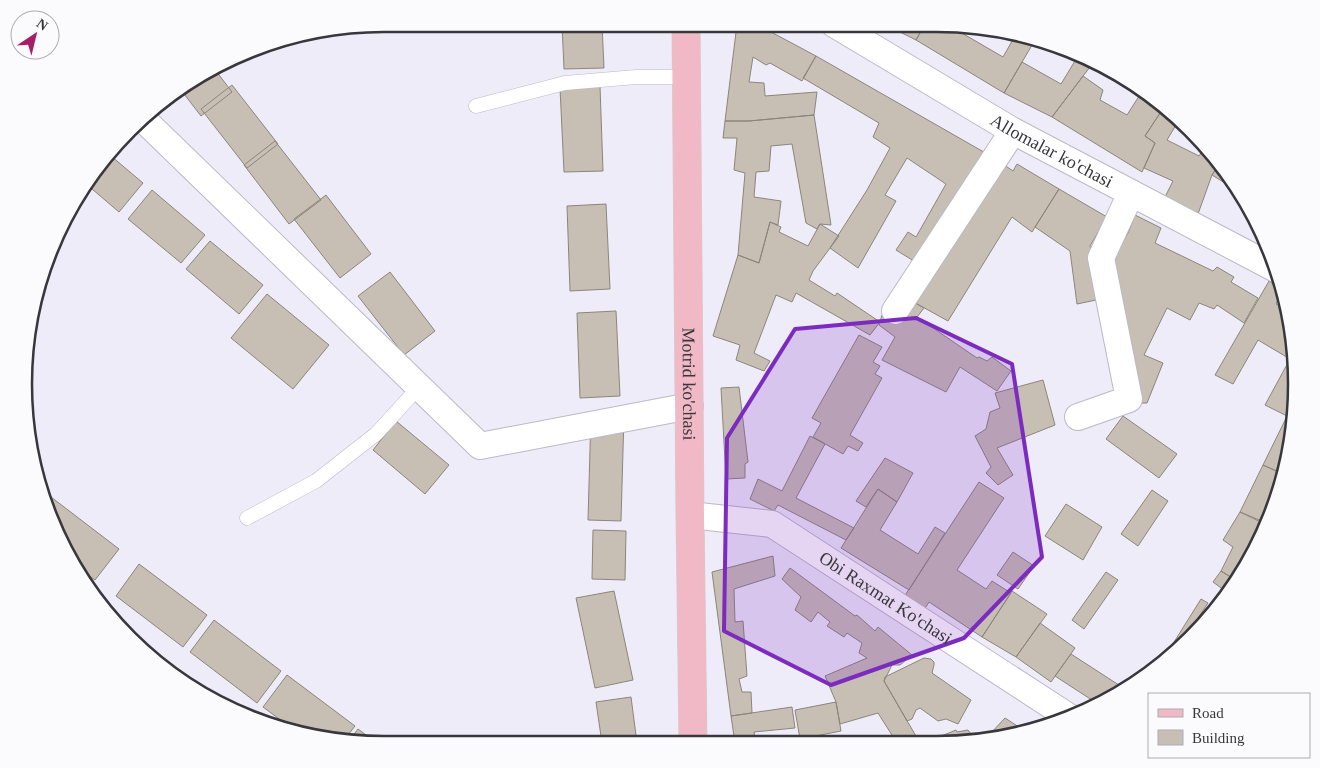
<svg xmlns="http://www.w3.org/2000/svg" width="1320" height="768" font-family="Georgia,serif">
  <style>
    .building { fill: #c7bfb4; stroke: #8c857b }
    .lines { fill: none; stroke-linecap: round; stroke-linejoin: round }
    .lane-casing { stroke: #bbbac6; stroke-width: 15 }
    .street-casing { stroke: #bbbac6; stroke-width: 28 }
    .primary-casing { stroke: #cfcfd0; stroke-width: 29 }
    .lane { stroke: #fff; stroke-width: 14 }
    .street { stroke: #fff; stroke-width: 26 }
    .primary { stroke: #f1b9c5; stroke-width: 28 }
    .marked { fill: #7b2cbf; fill-opacity: 0.2; stroke: #7b2cbf; stroke-width: 4; stroke-linejoin: round }
    .labels { text-anchor: middle; dominant-baseline: central; stroke-width: 5; stroke-linejoin: round; paint-order: stroke }
    .street-label { font-size: 18px; fill: #38373c; stroke: #fbfbfe }
    .rim { fill: none; stroke: #38373c; stroke-width: 2.5 }
  </style>
  <rect width="100%" height="100%" fill="#eeecf9"/>
  <path class="building" d="M562 24H602L604 68 564 69Z
    M737 24H756L816 56 802 81 770 63 766 65 753 57 749 82 764 83 765 96 817 92 814 115 749 121H725Z
    M884 24H925L916 40Z
    M925 24 948 25 1003 57 1015 36 1035 40 1004 93 916 40Z
    M816 56 989 155 917 263 896 250 908 232 916 237 946 184 907 158 885 195 896 201 858 268 830 248 867 190 890 148 873 137 879 123 803 78Z
    M1078 56 1093 63 1052 117 1004 93 1022 62 1061 84Z
    M216 71 232 92 201 116 181 90Z
    M1083 76 1103 90 1100 100 1127 115 1143 90 1164 107 1145 136 1155 143 1142 172 1052 117Z
    M232 85 278 144 247 168 201 109Z
    M600 86 603 171 564 172 560 88Z
    M1164 107 1179 120 1167 140 1199 156 1205 147 1219 164 1212 175 1198 214 1165 197 1173 181 1144 168 1155 143 1145 136Z
    M814 115 831 225 820 224 817 229 806 223 792 144 771 146 769 171 756 172 754 197 781 201 778 225 770 222 759 263 738 255 745 173 734 170 737 138H723L725 121H749Z
    M275 141 321 200 289 224 244 165Z
    M111 156 143 183 119 212 85 183Z
    M1000 162 1013 171 1017 164 1059 189 1032 232 1012 217 948 321 910 300Z
    M1219 164 1235 184 1241 193 1212 175Z
    M1059 189 1107 217 1090 246 1101 299 1077 304 1070 251 1035 227Z
    M152 190 205 235 181 263 128 219Z
    M326 195 371 254 340 278 294 219Z
    M606 204 610 289 570 291 567 206Z
    M1135 215 1161 228 1155 243 1213 271 1217 267 1234 277 1231 282 1258 298 1244 323 1217 305 1214 309 1199 303 1190 320 1167 308 1144 355 1163 363 1147 403H1138L1111 261 1128 233Z
    M770 222 781 227 779 232 808 246 820 224 839 236 813 271 809 280 835 296 837 293 880 322 870 335 796 293 792 302 776 295 754 353 770 361 764 371 736 360 740 345 713 336 738 255 759 263Z
    M210 241 263 285 239 314 186 269Z
    M390 272 435 331 404 355 358 296Z
    M1269 281 1282 290 1276 304 1289 311V313L1296 384 1294 402 1287 416 1265 405 1290 359 1258 340 1233 384 1215 375Z
    M267 294 329 345 293 389 231 338Z
    M910 300 924 308 917 317 977 358 979 357 987 361 992 357 1011 371 997 391 960 367 946 392 882 360 895 337 879 325 882 315 894 322Z
    M616 311 620 396 580 398 577 313Z
    M859 335 882 347 873 362 880 366 875 374 882 378 850 435 863 443 858 451 848 446 843 454 813 437 821 423 812 418Z
    M1043 380 1055 425 997 448 1013 475 998 485 986 473 991 467 975 436 986 429 990 412 1000 408 995 393Z
    M739 387 748 462 745 464V478L726 479 721 388Z
    M1294 402 1289 454 1283 474 1263 465Z
    M591 414 624 415 621 521 588 520Z
    M1123 416 1177 454 1159 478 1106 439Z
    M396 421 449 465 425 494 373 450Z
    M810 436 825 444 796 498 854 528 846 540 778 505 774 511 750 499 758 479 782 491Z
    M885 458 913 473 897 502 878 489 866 507 856 501Z
    M1263 465 1283 474 1277 495 1264 522 1240 512Z
    M979 482 1004 498 957 570 986 589 992 581 1011 593 982 637 929 602 922 613 902 600Z
    M878 489 897 502 880 530 918 554 935 527 945 533 909 590 841 548Z
    M1152 490 1168 501 1138 546 1121 534Z
    M51 497 119 549 95 580 80 569 51 522 47 503Z
    M1066 504 1102 527 1083 560 1045 536Z
    M1240 512 1267 525 1237 581 1221 571 1233 547 1223 540Z
    M593 530 626 531 625 580 592 579Z
    M1013 552 1034 566 1018 589 997 575Z
    M773 556 775 576 734 589 735 622 743 621 747 676 739 679 742 692H751L752 713 731 716 712 572Z
    M139 564 207 615 183 647 116 596Z
    M790 568 855 616 857 615 875 631 878 627 912 655 900 665H892L884 681 920 743H897L878 713 840 724 836 702 825 676 867 658 859 653 862 643 847 633 844 637 827 626 830 622 818 612 811 622 795 610 801 597 782 579Z
    M1221 571 1237 581 1228 593 1213 582Z
    M1106 572 1118 580 1084 629 1072 620Z
    M614 591 633 680 595 688 576 598Z
    M1012 591 1047 614 1016 657 982 637Z
    M1201 599 1208 603 1196 621 1198 622 1194 630 1195 632 1193 636 1165 658H1164Z
    M214 620 281 671 257 703 190 652Z
    M1040 623 1075 648 1051 682 1016 657Z
    M1071 654 1125 689 1116 696 1098 704 1055 676Z
    M924 658 931 659 934 662V665L932 673 971 700 958 724 946 719 938 721 920 708 916 710 912 719 907 721 884 681 885 677Z
    M287 675 355 726 344 740 294 730 263 707Z
    M631 697 637 743H602L596 702Z
    M836 702 841 731 800 739 795 710Z
    M792 707 795 728 754 732 756 743H735L731 716Z
    M1005 718 1025 731 980 740 990 734Z
    M358 729 377 743H360L349 741Z
    M956 730 957 732 968 730 974 738 973 741 960 743H924Z"/>
  <g class="lines">
    <defs>
      <path id="lane" d="M476 106 565 83 636 77H687
        M247 518 316 481 376 434 419 387"/>
      <g id="street">
        <path id="s1" d="M834 24 1013 131 1276 269"/>
        <path d="M144 120 480 446 690 406"/>
        <path d="M895 311 1013 131"/>
        <path d="M1078 417 1129 399 1101 258 1131 193"/>
        <path id="s2" d="M690 515 772 524 1069 717"/>
      </g>
      <g id="primary">
        <path id="s3" d="M686 24 690 515 693 743"/>
      </g>
    </defs>
    <use href="#lane" class="lane-casing"/>
    <use href="#street" class="street-casing"/>
    <use href="#primary" class="primary-casing"/>
    <use href="#lane" class="lane"/>
    <use href="#street" class="street"/>
    <use href="#primary" class="primary"/>
  </g>
  <path class="marked" d="M916 318 1012 364 1042 557 964 638 831 685 724 631 727 438 795 329Z"/>
  <g class="labels">
    <g class="street-label">
      <text stroke="none"><textPath href="#s1" startOffset="252">Allomalar ko'chasi</textPath></text>
      <text stroke="none"><textPath href="#s3" startOffset="360">Motrid ko'chasi</textPath></text>
      <text stroke="none"><textPath href="#s2" startOffset="218">Obi Raxmat Ko'chasi</textPath></text>
    </g>
  </g>
  <path d="M0 0H1320V768H0ZM384 32H936A352 352 0 0 1 1288 384V384A352 352 0 0 1 936 736H384A352 352 0 0 1 32 384V384A352 352 0 0 1 384 32Z" fill="#fbfbfe" fill-rule="evenodd"/>
  <path class="rim" d="M384 32H936A352 352 0 0 1 1288 384V384A352 352 0 0 1 936 736H384A352 352 0 0 1 32 384V384A352 352 0 0 1 384 32Z"/>
  <rect x="1148" y="693" width="162" height="65" fill="#fbfbfe" stroke="#adadb0"/>
  <rect x="1158" y="709" width="25" height="8" fill="#f1b9c5" stroke="#adadb0"/>
  <text x="1192" y="718" font-size="15" fill="#38373c">Road</text>
  <rect x="1158" y="730" width="25" height="15" fill="#c7bfb4" stroke="#adadb0"/>
  <text x="1192" y="743" font-size="15" fill="#38373c">Building</text>
  <g transform="translate(35 35) rotate(35)"><circle r="24" fill="#fbfbfe" stroke="#adadb0"/>
  <path d="M0-4L9 19L0 12L-9 19Z" fill="#a61e66"/>
  <text y="-8" font-size="14" font-weight="bold" text-anchor="middle" fill="#38373c">N</text>
  </g>
</svg>
